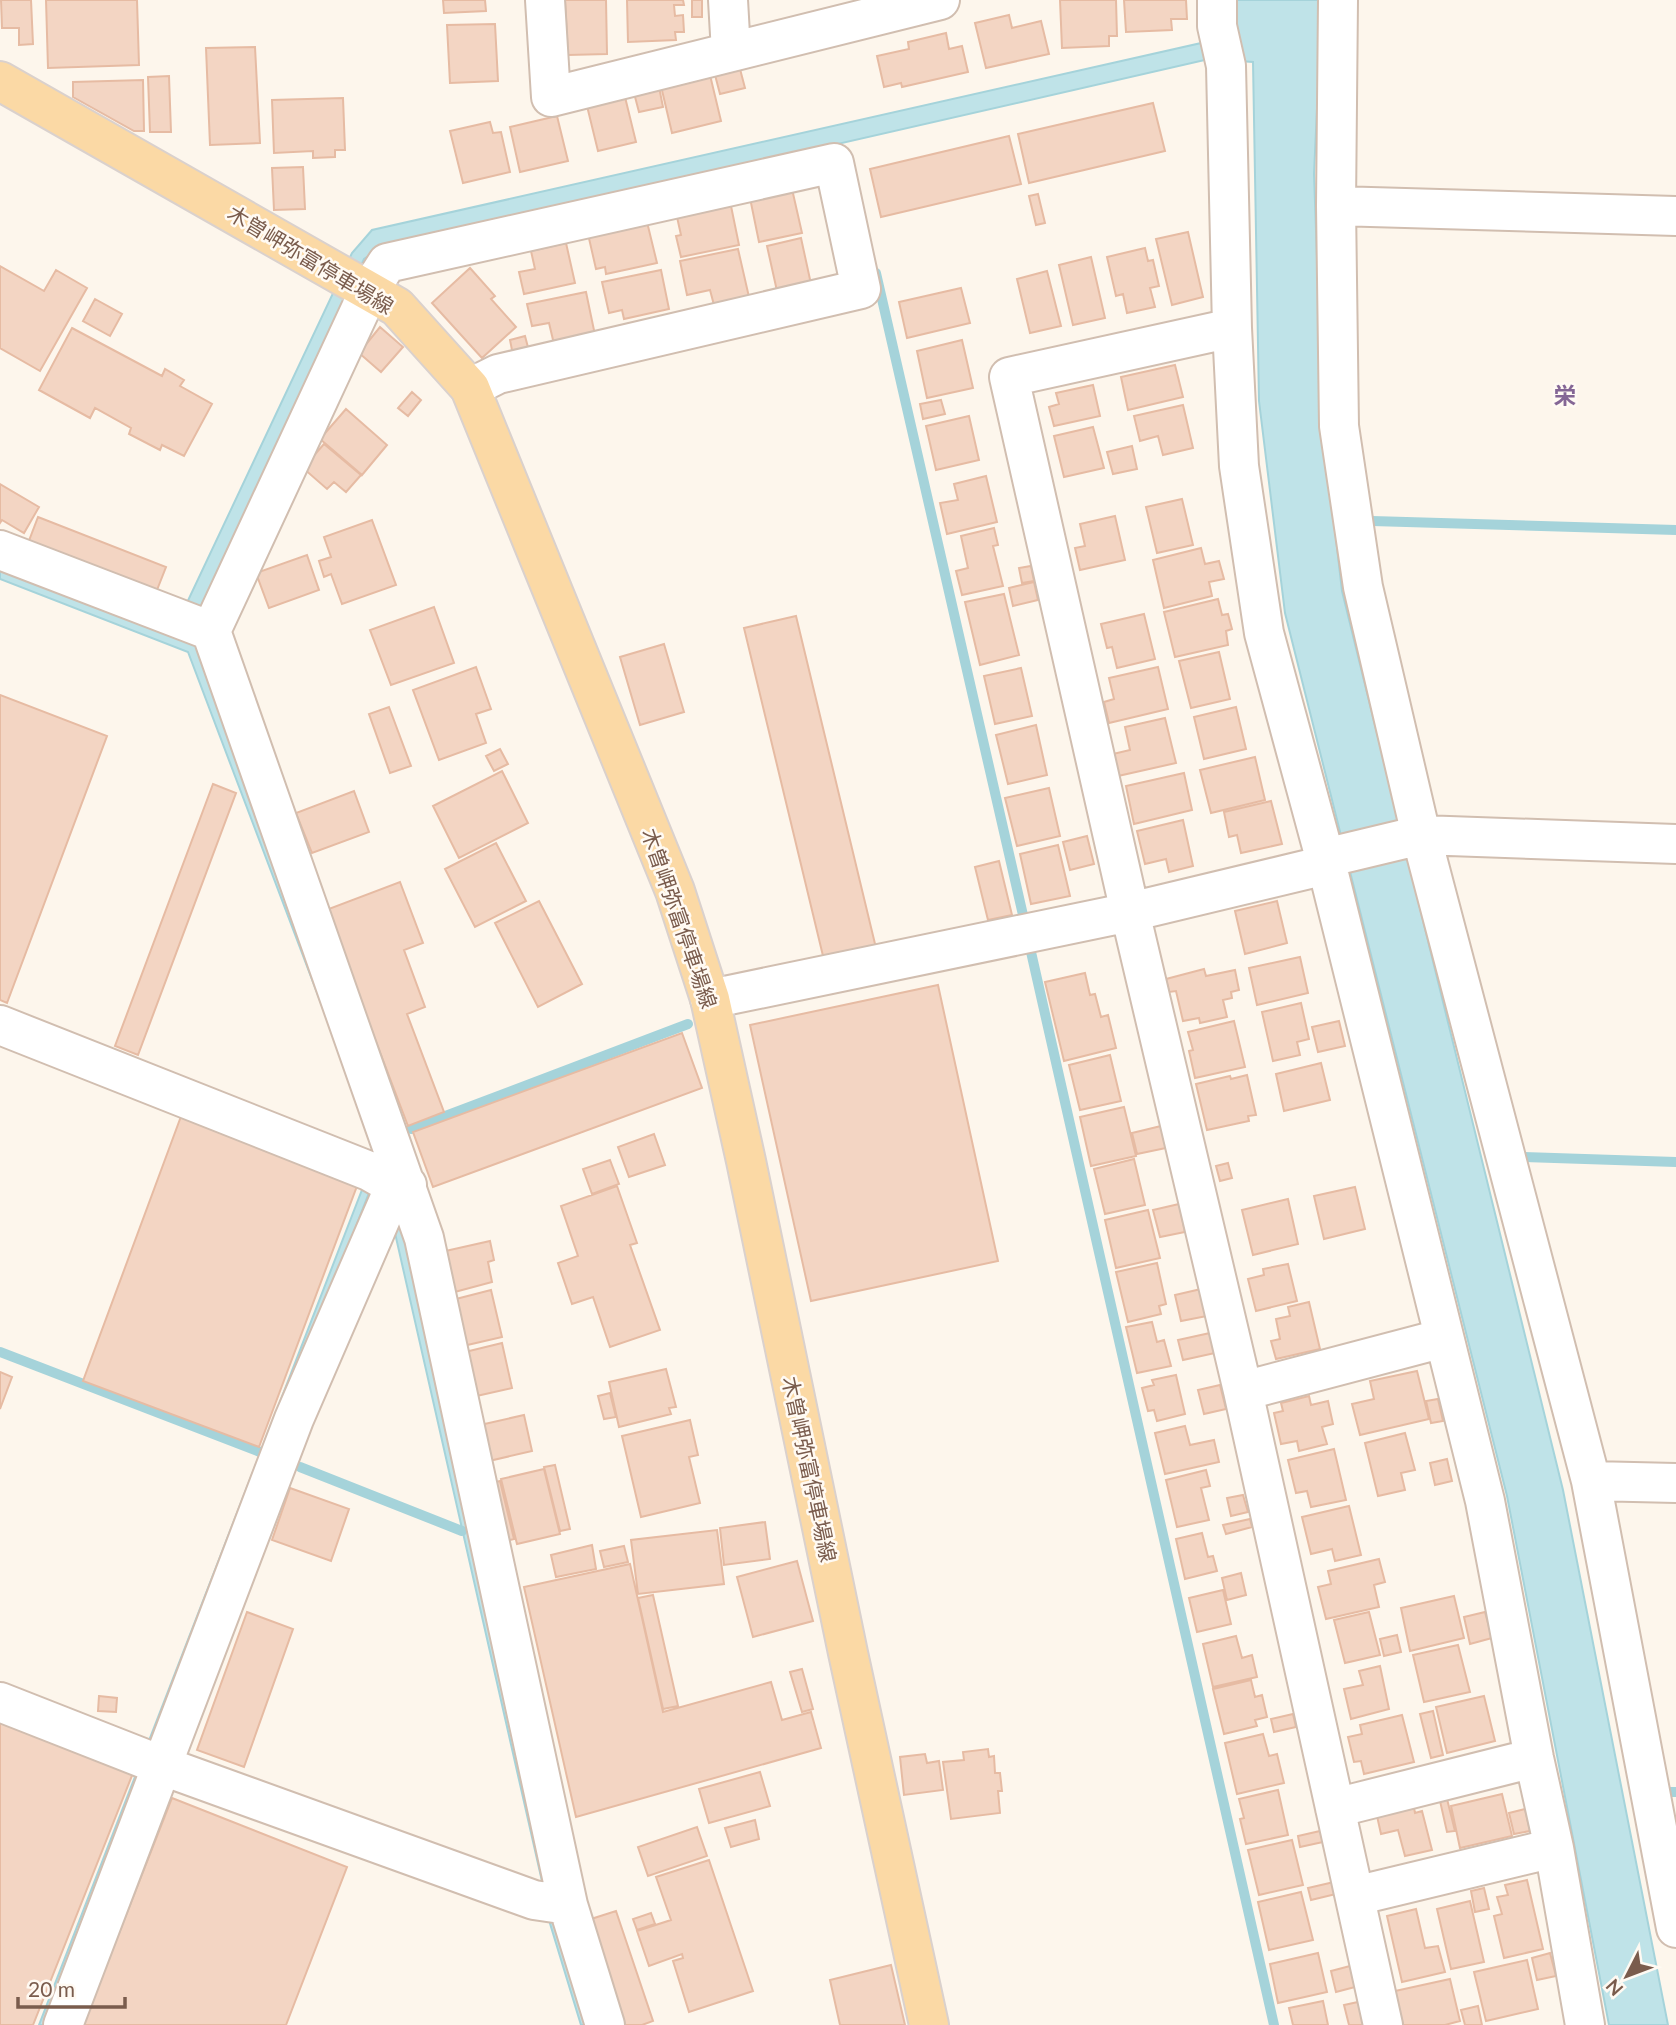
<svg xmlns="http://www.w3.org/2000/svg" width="1676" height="2025" font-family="Lato,'Noto Sans JP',sans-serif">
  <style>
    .water { fill: #bfe3e8; stroke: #a5d3da; stroke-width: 2 }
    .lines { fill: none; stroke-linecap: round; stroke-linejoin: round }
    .stream { stroke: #a5d3da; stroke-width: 10 }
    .building { fill: #f3d5c3; stroke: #e6bba3; stroke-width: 2 }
    .minor-casing { stroke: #d1beb0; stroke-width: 42 }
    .major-casing { stroke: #dad1cd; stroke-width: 42 }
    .minor { stroke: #fff; stroke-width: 38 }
    .major { stroke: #fbd9a5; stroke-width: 38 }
    .labels { text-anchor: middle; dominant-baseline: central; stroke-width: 5; stroke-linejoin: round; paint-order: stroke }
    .street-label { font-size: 21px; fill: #7a5c4d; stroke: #fffaf3 }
    .neighbourhood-label { font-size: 23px; font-weight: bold; fill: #846695; stroke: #fffaf3 }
  </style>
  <rect width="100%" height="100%" fill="#fdf6ec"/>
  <path class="water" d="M1232 0H1322L1314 174 1323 426 1342 591 1563 1490 1668 2025H1609L1507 1496 1285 613 1259 401 1253 62 1209 59 379 249 364 259 195 631 388 1146 593 2025H581L548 1917 544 1890 385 1189 372 1185 47 2025H39L377 1151 188 652 0 579V567L176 626 352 253 372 230 1201 43Z"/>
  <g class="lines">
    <path class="stream" d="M876 273 1023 915
      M1372 521 1676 530
      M1031 952 1274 2025
      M411 1129 688 1024
      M1523 1157 1676 1162
      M0 1352 260 1452
      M300 1467 462 1531
      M1669 1792H1676"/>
  </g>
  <path class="building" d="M1 0H31L33 44 19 45V28H2Z
    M46 0H137L139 65 48 68Z
    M443 0H485L486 11 444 13Z
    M565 0H606L607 54 568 55Z
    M627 0H683L684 5H674L675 16 683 15 684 32H675L676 40 628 42Z
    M692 0H702V17H692Z
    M1060 0H1116L1117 36H1109V46L1062 48Z
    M1124 0H1186L1187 19H1171L1172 30 1126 32Z
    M1009 15 1012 28 1041 21 1049 54 986 68 975 23Z
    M495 24 498 81 450 83 447 25Z
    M946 33 949 49 962 46 968 72 902 87 901 83 884 87 877 56 909 49 908 42Z
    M255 47 260 143 210 145 206 48Z
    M740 69 745 88 720 94 715 75Z
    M710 75 721 121 672 133 661 86Z
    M169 76 171 132H150L148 77Z
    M143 80 144 131H134L73 97V82Z
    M659 87 663 107 639 112 634 93Z
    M625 97 636 142 598 151 587 106Z
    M343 98 345 150H335V157L313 158V151L274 153 272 100Z
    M1153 103 1165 151 1029 183 1018 134Z
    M557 116 568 161 520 172 510 127Z
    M490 122 493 133 501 132 510 172 463 183 450 131Z
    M1009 136 1021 184 881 217 870 169Z
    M303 167 305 209 274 210 272 168Z
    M792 189 802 233 759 242 750 198Z
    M1038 194 1045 223 1036 225 1029 196Z
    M731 206 739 245 681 257 676 236 681 235 677 217Z
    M647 222 657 263 606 274 605 267 596 269 588 234Z
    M1188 232 1203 297 1172 305 1156 239Z
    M801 238 811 284 777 291 767 246Z
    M566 243 575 283 524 294 519 272 535 269 531 251Z
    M1145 248 1148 261 1153 260 1159 286 1150 288 1155 307 1127 313 1123 294 1116 296 1107 257Z
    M738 249 749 297 714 305 710 290 687 295 680 261Z
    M1091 257 1105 318 1073 325 1059 265Z
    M0 266 44 291 56 270 87 288 40 371 0 348Z
    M470 268 495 296 491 299 516 327 482 358 432 303Z
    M661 270 669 309 624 319 622 310 609 313 602 282Z
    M1047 271 1061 326 1030 333 1017 279Z
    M961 288 970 323 907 338 899 302Z
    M586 292 595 335 554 344 549 323 532 326 527 304Z
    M95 299 122 314 110 336 83 321Z
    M380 327 403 347 381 372 359 353Z
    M72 328 162 376 165 369 184 380 180 386 212 404 184 456 162 445 160 450 129 434 131 428 95 408 90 418 39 390Z
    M525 336 529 351 513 355 510 340Z
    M962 340 973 388 927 398 917 351Z
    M1175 365 1183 397 1128 410 1121 377Z
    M1093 385 1100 416 1054 426 1049 407 1059 404 1056 393Z
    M412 392 421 400 408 416 398 408Z
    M941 400 945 414 923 419 920 404Z
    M1183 405 1193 448 1163 455 1158 436 1140 441 1134 416Z
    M346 409 387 445 362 475 320 439Z
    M969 416 979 460 936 470 926 426Z
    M1093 427 1104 468 1064 477 1054 436Z
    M324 444 361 475 346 492 334 482 327 489 303 468Z
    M1132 446 1137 469 1113 474 1107 452Z
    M986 476 997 522 947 534 940 503 958 500 954 484Z
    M0 484 39 507 24 533 2 520 0 523Z
    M1182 499 1193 545 1157 553 1146 507Z
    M1115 516 1125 560 1080 570 1075 548 1085 546 1080 524Z
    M38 517 166 567 155 595 27 546Z
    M372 520 396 585 342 604 331 574 324 577 319 561 331 557 324 537Z
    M994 528 998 545 993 546 1003 586 962 595 956 571 968 568 961 536Z
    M1201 548 1205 564 1219 561 1224 579 1209 582 1212 596 1164 608 1153 560Z
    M307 555 319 590 269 608 256 573Z
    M1031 566 1034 581 1022 583 1019 568Z
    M1034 582 1038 600 1013 606 1009 588Z
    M1004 594 1019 655 980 665 965 602Z
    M1218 599 1222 615 1228 614 1232 629 1226 631 1228 645 1175 657 1164 612Z
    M434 607 454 663 391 685 370 630Z
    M1144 614 1155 659 1117 668 1112 647 1107 648 1101 624Z
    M796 616 876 948 824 960 744 628Z
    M664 644 684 712 640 725 620 657Z
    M1219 652 1230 699 1191 708 1179 661Z
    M476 667 491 709 476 714 486 743 439 760 413 690Z
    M1158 667 1168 709 1109 723 1104 702 1114 699 1109 678Z
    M1021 668 1032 716 995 724 984 676Z
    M0 695 107 736 7 1003 0 1000Z
    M389 707 411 766 390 773 369 714Z
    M1236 707 1246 749 1204 759 1194 717Z
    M1165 718 1176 763 1118 776 1113 754 1130 750 1125 727Z
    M1036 725 1047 775 1008 784 996 735Z
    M500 749 508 764 494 771 486 756Z
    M1255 757 1265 800 1211 813 1200 770Z
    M502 771 528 823 459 858 433 806Z
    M1184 773 1192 810 1134 824 1126 786Z
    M213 784 236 793 138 1055 115 1046Z
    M1049 788 1060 836 1017 846 1005 798Z
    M354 791 369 832 312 853 296 813Z
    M1271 801 1282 844 1241 853 1237 835 1229 837 1224 812Z
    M1183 820 1193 866 1169 872 1166 859 1145 864 1137 831Z
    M1087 836 1094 864 1070 870 1063 842Z
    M496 843 526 901 475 927 445 869Z
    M1058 845 1070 896 1031 904 1020 854Z
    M999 861 1012 915 988 920 975 867Z
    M400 882 423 943 404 950 425 1007 407 1014 444 1112 408 1126 326 910Z
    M539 901 582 984 538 1007 495 923Z
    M1277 901 1287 943 1245 954 1235 911Z
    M1300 957 1308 993 1257 1005 1249 968Z
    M1204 969 1206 976 1235 970 1239 990 1231 992 1232 998 1223 1000 1227 1017 1200 1023 1199 1018 1183 1021 1176 991 1169 992 1166 979Z
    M1085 973 1090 995 1095 994 1101 1017 1108 1015 1116 1048 1064 1061 1045 982Z
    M938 985 998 1261 811 1301 750 1025Z
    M1301 1003 1309 1039 1297 1042 1300 1055 1273 1061 1262 1012Z
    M1234 1021 1245 1067 1195 1078 1189 1051 1193 1050 1188 1032Z
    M1339 1021 1345 1046 1318 1052 1312 1027Z
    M682 1033 702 1088 433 1187 413 1132Z
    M1110 1055 1121 1101 1080 1110 1069 1065Z
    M1321 1063 1330 1100 1284 1111 1276 1074Z
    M1247 1075 1256 1115 1248 1116 1249 1121 1207 1130 1196 1084 1230 1076 1231 1079Z
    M1124 1107 1136 1156 1091 1166 1080 1117Z
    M183 1111 360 1178 259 1447 83 1381Z
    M1161 1126 1166 1148 1137 1154 1132 1133Z
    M654 1134 665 1165 629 1177 618 1147Z
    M1134 1159 1145 1205 1105 1214 1094 1169Z
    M610 1160 619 1184 592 1194 583 1169Z
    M1228 1163 1232 1178 1220 1181 1216 1166Z
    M617 1186 637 1243 630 1245 660 1330 610 1347 593 1297 572 1304 558 1263 578 1256 561 1206Z
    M1355 1187 1365 1229 1324 1239 1314 1196Z
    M1288 1199 1298 1244 1253 1255 1242 1210Z
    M1179 1204 1185 1232 1160 1237 1153 1210Z
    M1148 1210 1160 1258 1116 1268 1105 1220Z
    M490 1241 494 1260 488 1262 492 1282 451 1293 441 1252Z
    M1157 1263 1166 1304 1159 1306 1161 1314 1128 1322 1116 1272Z
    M1288 1264 1297 1301 1256 1311 1248 1279 1264 1275 1263 1269Z
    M1201 1289 1207 1316 1181 1321 1175 1295Z
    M491 1290 502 1337 463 1346 452 1300Z
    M1309 1302 1320 1349 1276 1359 1271 1341 1280 1339 1276 1319 1290 1316 1288 1307Z
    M1152 1322 1157 1342 1164 1340 1171 1366 1137 1373 1126 1327Z
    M1210 1333 1215 1353 1183 1360 1178 1340Z
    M502 1343 512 1388 472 1397 461 1353Z
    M666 1369 676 1407 669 1408 671 1414 619 1427 609 1382Z
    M1417 1371 1429 1419 1360 1435 1352 1404 1374 1399 1370 1381Z
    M0 1372 12 1377 0 1409Z
    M1176 1375 1185 1414 1157 1421 1154 1410 1148 1411 1142 1388 1154 1385 1152 1380Z
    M1220 1385 1226 1409 1204 1414 1198 1390Z
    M610 1393 616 1417 604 1419 598 1396Z
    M1309 1396 1311 1405 1328 1401 1333 1424 1322 1427 1327 1444 1299 1451 1297 1441 1281 1444 1274 1413 1283 1411 1281 1403Z
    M1438 1399 1443 1421 1431 1423 1426 1401Z
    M524 1415 532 1451 489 1461 480 1425Z
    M690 1420 698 1455 689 1457 700 1503 641 1517 622 1436Z
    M1185 1426 1190 1445 1214 1440 1219 1462 1165 1474 1155 1433Z
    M1405 1433 1415 1470 1401 1473 1405 1490 1378 1496 1365 1443Z
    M1334 1449 1346 1500 1311 1507 1307 1491 1296 1493 1288 1460Z
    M1447 1459 1452 1481 1435 1485 1430 1463Z
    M555 1465 570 1529 560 1531 544 1467Z
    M544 1469 560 1534 517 1544 501 1479Z
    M1206 1470 1210 1486 1201 1488 1209 1520 1177 1527 1166 1480Z
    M500 1481 514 1539 506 1541 492 1483Z
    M290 1488 349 1509 331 1561 272 1540Z
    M1243 1495 1248 1512 1231 1516 1227 1498Z
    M1349 1506 1361 1555 1335 1561 1332 1549 1311 1554 1302 1517Z
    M1250 1519 1252 1527 1226 1534 1223 1525Z
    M765 1522 770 1559 724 1565 720 1528Z
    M717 1530 724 1584 638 1594 631 1540Z
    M1202 1533 1208 1557 1213 1556 1217 1571 1185 1579 1176 1539Z
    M592 1545 596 1569 556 1577 551 1555Z
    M624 1546 628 1562 604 1567 600 1551Z
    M1379 1559 1385 1582 1374 1585 1379 1607 1326 1619 1318 1587 1331 1584 1328 1571Z
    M797 1561 813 1621 753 1637 737 1577Z
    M630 1564 663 1712 771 1682 782 1720 811 1712 821 1748 576 1817 524 1587Z
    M1241 1573 1246 1595 1227 1600 1222 1578Z
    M1223 1590 1231 1624 1197 1632 1189 1598Z
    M653 1595 678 1706 663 1709 638 1598Z
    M1454 1596 1464 1638 1410 1651 1401 1608Z
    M247 1612 293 1629 244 1767 197 1750Z
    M1369 1612 1380 1655 1345 1663 1334 1620Z
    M1485 1612 1492 1638 1470 1644 1464 1617Z
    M1397 1635 1401 1652 1384 1656 1380 1639Z
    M1236 1636 1242 1658 1252 1655 1257 1677 1213 1687 1203 1644Z
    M1458 1645 1470 1692 1424 1702 1413 1655Z
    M1380 1666 1389 1709 1351 1719 1344 1689 1363 1685 1359 1671Z
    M802 1669 813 1709 802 1712 790 1672Z
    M1251 1680 1255 1697 1262 1695 1267 1717 1255 1720 1257 1726 1224 1734 1213 1689Z
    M99 1696 117 1698 116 1712 98 1711Z
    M1484 1696 1495 1741 1447 1753 1436 1707Z
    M1433 1711 1443 1755 1431 1758 1420 1714Z
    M1293 1714 1296 1727 1274 1732 1271 1719Z
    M1402 1715 1414 1762 1364 1774 1361 1761 1354 1762 1348 1737 1362 1734 1360 1725Z
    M0 1720 133 1773 33 2025H0Z
    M1263 1734 1269 1756 1277 1754 1284 1783 1237 1794 1225 1743Z
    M988 1749 989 1757 994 1756 995 1773H1000L1002 1791H998L1000 1813 951 1819 943 1762 964 1760 963 1752Z
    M925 1754 927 1763 939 1761 943 1790 904 1795 900 1757Z
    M760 1772 770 1806 709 1823 699 1789Z
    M1278 1790 1288 1835 1246 1844 1240 1819 1244 1818 1239 1799Z
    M1502 1794 1512 1836 1460 1848 1451 1806Z
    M172 1798 347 1867 286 2025H83Z
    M1447 1799 1455 1831 1447 1832 1440 1801Z
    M1414 1808 1415 1813 1422 1811 1432 1850 1405 1856 1398 1830 1381 1834 1377 1816Z
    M1525 1809 1530 1831 1514 1834 1509 1813Z
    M755 1820 759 1839 731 1847 725 1828Z
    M697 1827 707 1856 648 1876 638 1847Z
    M1320 1831 1323 1842 1300 1847 1298 1836Z
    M1292 1840 1303 1885 1259 1895 1248 1850Z
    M709 1860 753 1991 689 2012 673 1961 683 1958 682 1954 649 1966 637 1931 671 1920 656 1877Z
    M1527 1880 1543 1949 1504 1958 1494 1916 1502 1914 1497 1897 1508 1895 1505 1885Z
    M1334 1882 1336 1894 1311 1900 1308 1888Z
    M1484 1888 1489 1909 1475 1912 1471 1891Z
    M1301 1892 1313 1940 1269 1950 1258 1902Z
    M1470 1901 1484 1962 1451 1969 1437 1909Z
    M1416 1909 1425 1948 1438 1946 1445 1972 1402 1982 1387 1916Z
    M616 1911 653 2021 642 2025H624L588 1920Z
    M651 1913 655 1924 637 1930 633 1919Z
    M1318 1953 1327 1992 1278 2003 1270 1964Z
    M1550 1953 1556 1976 1537 1980 1532 1958Z
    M1527 1960 1538 2009 1486 2021 1474 1972Z
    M891 1965 905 2025H840L830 1980Z
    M1350 1966 1355 1987 1336 1992 1331 1971Z
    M1450 1979 1460 2021 1445 2025H1403L1395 1991Z
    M1323 2001 1328 2025H1293L1289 2008Z
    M1358 2002 1364 2025H1349L1344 2005Z
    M1478 2006 1482 2025H1465L1461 2010Z"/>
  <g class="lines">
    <defs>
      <path id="minor" d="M545 0 551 97 940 0
        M728 0 731 52
        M1217 0V26L1226 66 1232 328 1239 466 1264 633 1325 858 1485 1501 1534 1758 1554 1848 1585 2025
        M1338 0 1336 206 1339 426 1363 587 1421 835 1591 1481 1676 1928
        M1336 206 1676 216
        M1232 328 1009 377 1130 912 1243 1391 1383 2025
        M470 388 498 374 861 289 834 163 387 263 369 291 211 631 424 1238 568 1905 605 2025
        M0 550 211 631
        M1325 858 1421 835 1676 844
        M710 999 1130 912 1326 865
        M0 1025 369 1171 397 1187
        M1243 1391 1444 1338
        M1591 1481 1676 1483
        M0 1702 163 1766 534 1900 568 1905
        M1335 1808 1534 1758
        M1355 1896 1554 1848
        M63 2025 294 1419 388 1202 397 1187 407 1185"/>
      <path id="major" d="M0 81 397 307 470 388 675 891 710 999 746 1161 848 1653 929 2025"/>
    </defs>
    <use href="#minor" class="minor-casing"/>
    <use href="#major" class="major-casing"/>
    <use href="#minor" class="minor"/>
    <use href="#major" class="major"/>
  </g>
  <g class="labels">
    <g class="street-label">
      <text transform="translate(311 259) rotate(31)">木曽岬弥富停車場線</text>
      <text transform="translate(680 918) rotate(71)">木曽岬弥富停車場線</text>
      <text transform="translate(810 1469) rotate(78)">木曽岬弥富停車場線</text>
    </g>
    <g class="neighbourhood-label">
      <text x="1565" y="395">栄</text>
    </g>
  </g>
  <g transform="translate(1627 1976) rotate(228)" stroke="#fffaf3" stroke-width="5" paint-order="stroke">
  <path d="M0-5L12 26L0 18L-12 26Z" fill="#7a5c4d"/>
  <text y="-10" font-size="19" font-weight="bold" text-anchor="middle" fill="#7a5c4d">N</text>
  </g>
  <path d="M18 1997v10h107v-10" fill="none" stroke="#7a5c4d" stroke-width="3.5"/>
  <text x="28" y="1997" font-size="21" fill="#7a5c4d" stroke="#fffaf3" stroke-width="5" paint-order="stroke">20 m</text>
</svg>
